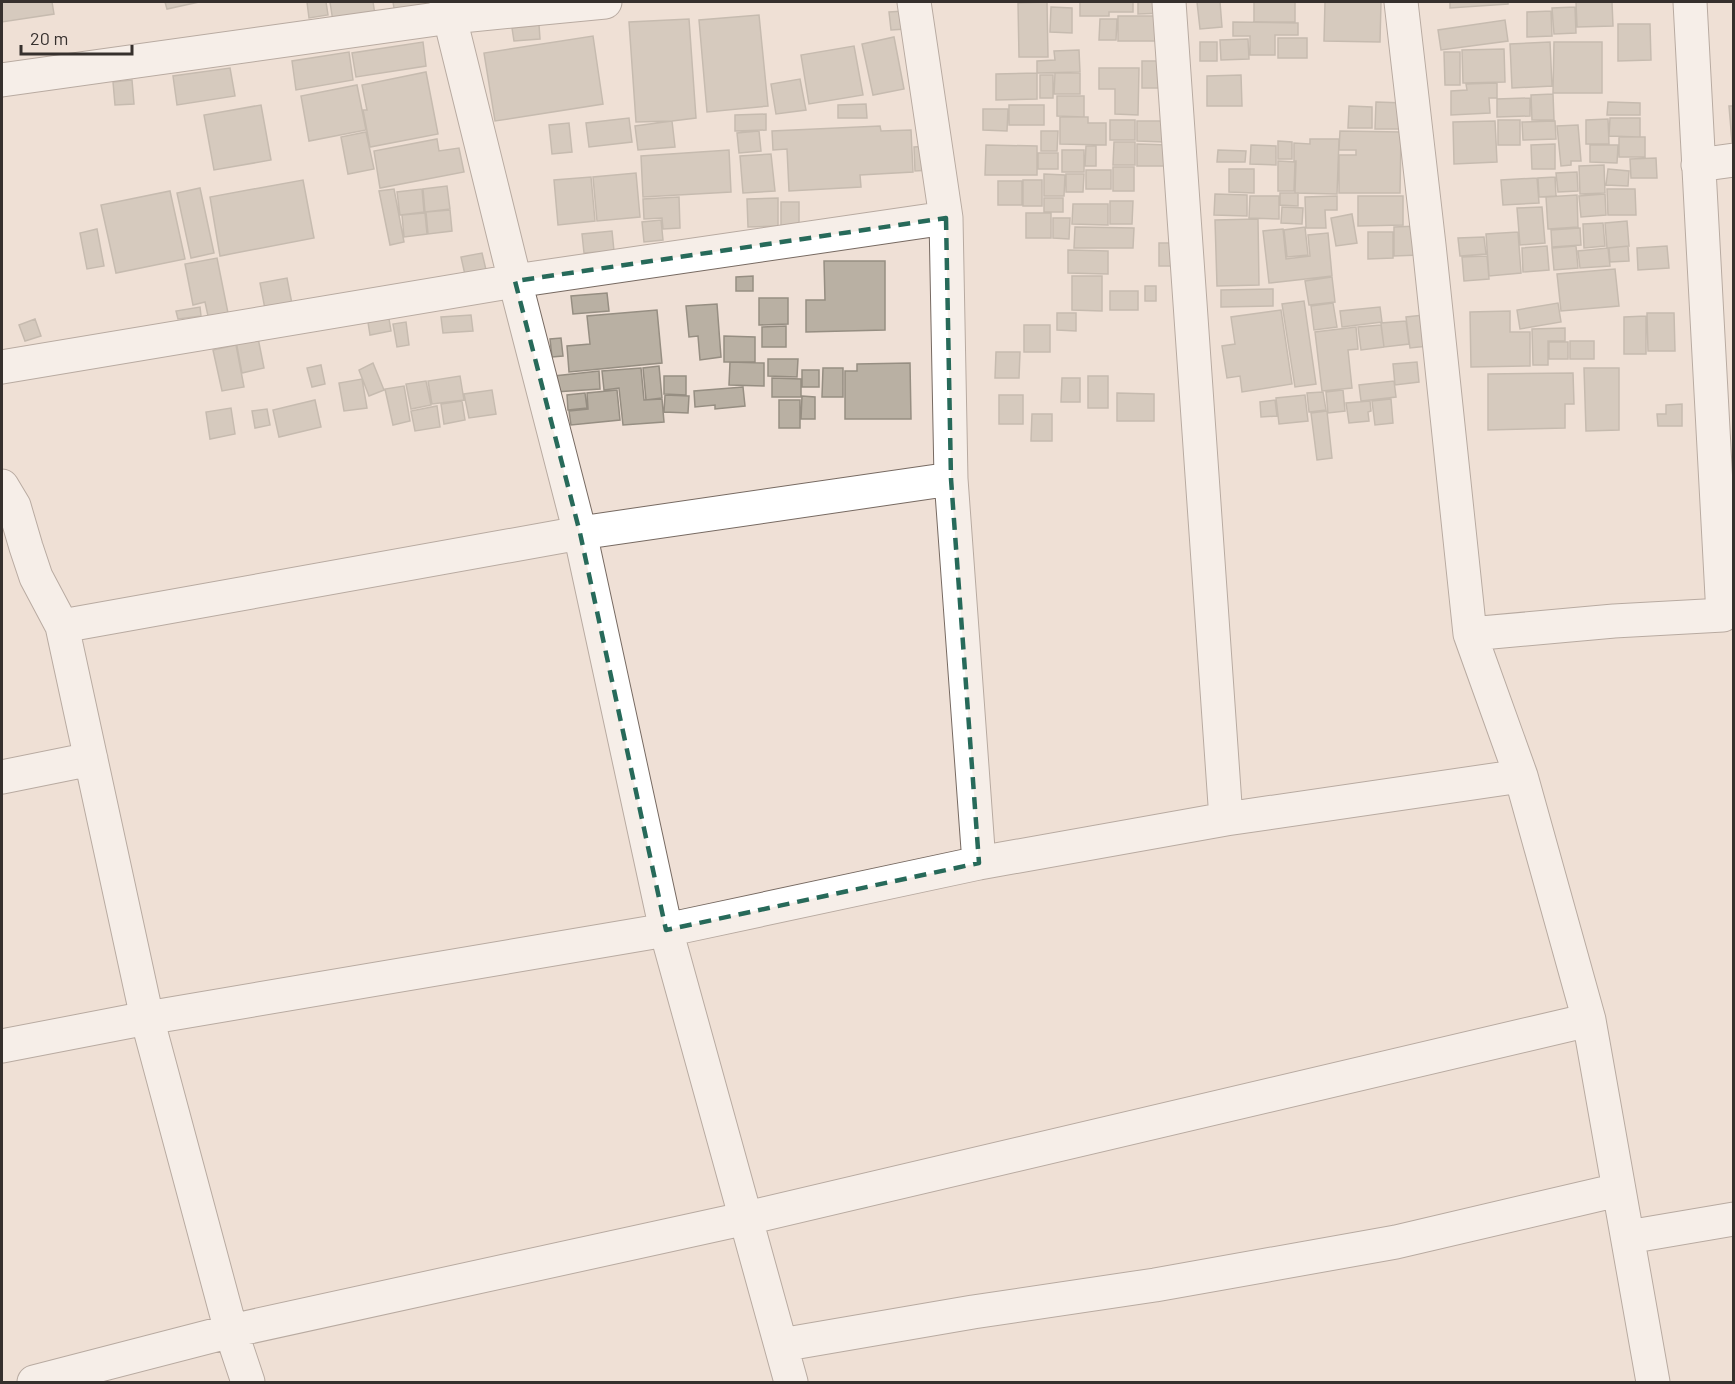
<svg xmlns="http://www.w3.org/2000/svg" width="1735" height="1384" viewBox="0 0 1735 1384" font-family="Barlow,sans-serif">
	<rect width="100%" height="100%" fill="#efe0d6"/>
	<path fill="#b9b0a3" stroke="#968e82" stroke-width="1.5" d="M2,2H52L54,14L2,22Z
		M165,2H199L167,9Z
		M307,2H326L328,15L309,18Z
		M330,2H373L376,21L334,28Z
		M393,2H430L432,14L396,20Z
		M1047,2L1048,57H1019L1018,3Z
		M1080,2H1133V12H1109V16H1080Z
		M1138,2H1164V13L1138,14Z
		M1197,2H1220L1222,27L1200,29Z
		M1254,2H1295V22H1254Z
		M1325,2H1381L1380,42L1324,41Z
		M1450,2H1508V4L1450,8Z
		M1576,2H1612L1613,26L1577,27Z
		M1051,7L1072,8V33L1050,32Z
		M1575,7L1576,33L1554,34L1552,8Z
		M904,11L906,29L891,30L889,12Z
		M1551,11L1552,36L1527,37V12Z
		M759,15L768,106L707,112L699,20Z
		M1118,16H1162V41H1118Z
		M689,19L696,118L672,121L636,122L629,22Z
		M1100,19H1117L1116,40H1099Z
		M1505,20L1508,41L1441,50L1438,30Z
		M1233,22L1298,23V35H1275V55H1250V36H1233Z
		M1618,24H1650L1651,60L1618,61Z
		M539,25L540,39L514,41L512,28Z
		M593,36L603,104L495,121L484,53Z
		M894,37L904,89L873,95L862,44Z
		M1278,38H1307V58H1278Z
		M1248,39L1249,59L1221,60L1220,40Z
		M423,42L426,66L356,77L352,53Z
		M1200,42H1217V61H1200Z
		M1550,42L1552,86L1512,88L1510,44Z
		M1554,42H1602V93H1553Z
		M854,46L863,95L809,104L801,55Z
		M1504,49L1505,82L1463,83L1462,50Z
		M1079,50L1080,72L1037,73V61L1055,60L1054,51Z
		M349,52L353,80L296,90L292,61Z
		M1444,52H1460V85H1445Z
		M1142,61H1164L1163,88H1142Z
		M230,68L235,96L177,105L173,76Z
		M1099,68H1139L1138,115L1115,114V89H1099Z
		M426,72L438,134L370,147L363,110H367L362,85Z
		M1037,73V99L996,100V74Z
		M1055,73H1080V94H1054Z
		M1040,75H1053V98H1040Z
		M1241,75L1242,106H1207V76Z
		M800,79L806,110L776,114L771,84Z
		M132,80L134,104L115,105L113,82Z
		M1497,83V98H1489L1490,113L1451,115V91L1467,90L1466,84Z
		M357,85L366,130L309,141L301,96Z
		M1553,94L1554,120H1532L1531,95Z
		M1057,96H1084V117L1057,116Z
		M1530,98V116L1497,117V99Z
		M1376,102L1405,103L1404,129H1375Z
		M1608,102L1640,103V115H1607Z
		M866,104L867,118H838V105Z
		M261,105L271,160L214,170L204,115Z
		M1009,105H1044V125H1009Z
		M1349,106L1372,107V128H1348Z
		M1729,106H1734V142H1732Z
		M983,109H1008L1007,131L983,130Z
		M766,114V130L735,131V115Z
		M1060,117H1088V123H1106V145L1060,144Z
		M629,118L632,142L589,147L586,123Z
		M1610,118H1640V137L1609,136Z
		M1608,119L1609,144H1586V120Z
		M1110,120H1135V140H1110Z
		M1498,120H1520V145H1498Z
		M672,121L675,147L638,150L635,126Z
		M1137,121H1165V142L1137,141Z
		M1495,121L1497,162L1454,164L1453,122Z
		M1555,121L1556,139L1523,140L1522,122Z
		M569,123L572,152L552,154L549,125Z
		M1578,125L1581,161H1571V165L1561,166L1557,126Z
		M880,126L881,131L911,130L913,172L860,175L861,187L789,191L787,149L773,150L772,131Z
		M759,131L761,151L739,153L737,133Z
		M1041,131H1058L1057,151H1041Z
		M1340,131L1401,132L1400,193H1339V155H1356V150H1339Z
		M366,132L374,169L348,174L341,137Z
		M1619,137H1645V157H1619Z
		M437,139L439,151L459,148L464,172L380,188L374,151Z
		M1310,139H1339L1337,194L1295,193L1296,161H1294V143L1310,144Z
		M1278,141L1292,142V159H1278Z
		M1114,142H1135V165H1113Z
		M1137,144L1169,145V166H1137Z
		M1555,144V169H1532L1531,145Z
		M986,145L1037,146V175H985Z
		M1251,145L1276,146V165L1250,164Z
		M1590,145H1618L1617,163L1590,162Z
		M929,146L930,170L915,171L914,147Z
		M1086,146H1096V166H1085Z
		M729,150L731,192L643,197L641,156Z
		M1062,150H1084V172H1062Z
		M1218,150L1246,151L1245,162H1217Z
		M1038,153H1058V169H1038Z
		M771,154L775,191L743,193L740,156Z
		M1656,158L1657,178H1631L1630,159Z
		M1278,161L1295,162L1294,191H1278Z
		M1604,165L1605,193L1580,194L1579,166Z
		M1113,167H1134V191H1113Z
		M1229,169H1254V193L1229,192Z
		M1608,169L1629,171L1628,186L1606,185Z
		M1086,170H1111V189H1086Z
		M1577,172L1578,191L1558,192L1556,173Z
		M636,173L640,217L597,221L593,177Z
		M1044,174L1065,175L1064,196H1044Z
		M1066,174H1084L1083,192H1066Z
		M591,177L595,221L558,225L554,180Z
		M1555,177L1556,196L1539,197L1538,178Z
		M1537,178L1539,203L1503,205L1501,180Z
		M303,180L314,238L220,256L210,197Z
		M1023,180H1042V206H1023Z
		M998,181H1022V205H998Z
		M447,186L450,209L425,212L423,189Z
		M200,188L214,253L191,258L177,193Z
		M394,189L404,242L390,245L379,191Z
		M422,189L424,212L400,215L397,192Z
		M1607,189H1635L1636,215H1608Z
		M170,191L185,259L116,273L101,205Z
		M1280,193H1298V206L1280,205Z
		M1215,194L1247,195V216L1214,215Z
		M1605,194L1606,215L1581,217L1579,196Z
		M1577,195L1578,227L1548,229L1546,197Z
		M1250,196H1279V219L1249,218Z
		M1337,196V210H1325L1326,228H1306L1305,197Z
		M1358,196H1403V225L1358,226Z
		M679,197L680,228L663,229L662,218L644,219L643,199Z
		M778,198V226L748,227L747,199Z
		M1044,198H1063V212H1044Z
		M1110,201H1133L1132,224H1110Z
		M781,202H799V226H781Z
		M1073,204H1108V225L1072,224Z
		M1282,207L1303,208L1302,224L1281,223Z
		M1542,207L1545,243L1520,245L1517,208Z
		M450,210L452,231L428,234L426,212Z
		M425,213L427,234L404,237L402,215Z
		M1026,213H1051V238H1026Z
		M1352,214L1357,243L1336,246L1331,218Z
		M1053,218H1070L1069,239L1053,238Z
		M1258,219L1259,285L1217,286L1215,220Z
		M661,220L663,240L644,242L642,222Z
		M1627,221L1629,246L1607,248L1605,223Z
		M1603,223L1605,246L1584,248L1583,224Z
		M1419,226V255L1394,256V227Z
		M1075,227L1134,228L1133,248H1074Z
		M1305,227L1308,255L1287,257L1284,230Z
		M1580,228L1581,245L1552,247L1551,230Z
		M97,229L104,266L87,269L80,233Z
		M1283,229L1286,259L1310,256L1308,235L1328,233L1332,276L1269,283L1263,231Z
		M612,231L614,251L584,253L582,234Z
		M1368,232H1393V258L1368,259Z
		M1518,232L1521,273L1489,276L1486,234Z
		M1484,237L1486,254L1460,256L1458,238Z
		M1159,243H1181L1180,266H1159Z
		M1547,246L1549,270L1523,272L1522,248Z
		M1576,246L1578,268L1554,270L1552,248Z
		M1628,246L1629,261L1610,262L1609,248Z
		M1667,246L1669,268L1638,270L1637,248Z
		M1608,248L1610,266L1580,268L1578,251Z
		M1068,250L1108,251V274L1068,273Z
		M482,253L487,274L466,279L461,257Z
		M1487,256L1489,279L1464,281L1462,257Z
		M217,258L228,313L208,316L205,302L193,305L185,264Z
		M824,261H885V330L806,332V300H825Z
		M1615,269L1619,306L1561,311L1557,274Z
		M753,276V291H736V277Z
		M1072,276H1102V311L1072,310Z
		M1332,277L1335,302L1309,305L1305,281Z
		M287,278L292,304L265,309L260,283Z
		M1145,286H1156V301H1145Z
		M1273,289V306L1221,307V290Z
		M1110,291H1138V310H1110Z
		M607,293L609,311L573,314L571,296Z
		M759,298H788V324L759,325Z
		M1304,301L1316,384L1295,387L1282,304Z
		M1333,303L1337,327L1314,330L1311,306Z
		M1558,303L1561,322L1520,329L1517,310Z
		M717,304L721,357L700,360L698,336L689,337L686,306Z
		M200,307L201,316L178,319L176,311Z
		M1380,307L1382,322L1342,327L1340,311Z
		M657,310L662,363L569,372L567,346L590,344L587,316Z
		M1281,310L1292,384L1242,392L1240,376L1227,378L1222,346L1235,344L1231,317Z
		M1510,311V332H1530V366L1471,367L1470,312Z
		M388,313L391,331L370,335L367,316Z
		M1057,313H1076V331L1057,330Z
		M1647,313H1674L1675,351H1648Z
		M1433,314L1437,345L1410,348L1406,317Z
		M471,315L473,331L443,333L441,317Z
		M1646,316V354H1624V317Z
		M35,319L41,336L25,341L19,325Z
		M1406,321L1409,344L1384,347L1381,323Z
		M406,322L409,345L397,347L393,324Z
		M1024,325H1050V352H1024Z
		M1381,325L1384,347L1361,350L1358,327Z
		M786,326V347H762V327Z
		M1356,327L1358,349L1348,350L1352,388L1322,391L1315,332Z
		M1565,328V341H1548V365H1533L1532,329Z
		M724,336L755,337V362H724Z
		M258,338L264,368L242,373L236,341Z
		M561,338L563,356L552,357L550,339Z
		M1570,341H1594V359H1570Z
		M1549,342H1568V359H1549Z
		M236,345L244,387L222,391L213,350Z
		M996,352H1020L1019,378H995Z
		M768,359H798L797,377L768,376Z
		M730,362L764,363V386L729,385Z
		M1417,362L1419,382L1395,385L1393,364Z
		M373,363L384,390L369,396L359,370Z
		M910,363L911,419H845V371H857V364Z
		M321,365L325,384L312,387L307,368Z
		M659,366L662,398L646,400L643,368Z
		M641,368L644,400L662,399L664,422L623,425L619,388L604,390L602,371Z
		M823,368H843V397H822Z
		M1584,368H1619V430L1586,431Z
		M802,370H819V387H802Z
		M599,371L600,389L555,392L554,376Z
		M1573,373L1574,404H1565V428L1488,430V374Z
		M460,376L464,400L432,404L428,381Z
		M664,376H686V395L664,394Z
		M1088,376H1108V408H1088Z
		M772,378L801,379V397H772Z
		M1062,378H1080V402H1061Z
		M362,379L367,408L344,411L339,383Z
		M426,381L431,405L411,409L406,384Z
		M1394,381L1396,397L1361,401L1359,385Z
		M404,386L410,421L393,425L385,389Z
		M743,387L745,406L715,409V405L695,407L694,391Z
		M492,390L496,414L469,418L464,394Z
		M617,390L620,420L571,425L569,411L588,409L587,393Z
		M1343,390L1345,411L1328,413L1326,392Z
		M1323,392L1326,410L1309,412L1307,393Z
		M585,393L587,408L568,410L567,395Z
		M1117,393L1154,394V421H1117Z
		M665,395L689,396L688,413L664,412Z
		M999,395H1023V424H999Z
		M1305,395L1308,421L1279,424L1276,398Z
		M802,396L815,397V419H801Z
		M1391,399L1393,423L1375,425L1372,401Z
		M315,400L321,427L279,437L273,410Z
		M779,400H800V428H779Z
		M1275,400L1277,416L1261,417L1260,402Z
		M462,401L465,420L444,424L441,404Z
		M1370,401L1371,411L1368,412L1369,421L1349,423L1346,403Z
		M1682,404V426H1658L1657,414H1666V405Z
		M437,406L440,427L415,431L411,411Z
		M231,408L235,434L210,439L206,412Z
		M267,409L270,425L255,428L252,411Z
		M1327,411L1332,458L1317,460L1311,413Z
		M1032,414H1052V441H1031Z"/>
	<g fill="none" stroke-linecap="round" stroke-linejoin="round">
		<g stroke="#776a62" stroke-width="35">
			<path id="street" d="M446,2L515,281L580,533L666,930L791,1382
				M914,2L946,218L951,479L979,863
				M1169,2L1226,819
				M2,80L451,17L605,2
				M1698,165L1734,160
				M2,367L515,281L946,218
				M2,486L14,506L26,547L36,577L62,626L147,1018L231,1331L248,1382
				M62,626L580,533L951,479
				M1470,634L1614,621L1723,615L1690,2
				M1521,776L1589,1020L1653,1382
				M2,777L91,759
				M2,1046L147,1018L666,930L979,863L1226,819L1521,776L1470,634L1429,245L1401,2
				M1628,1237L1734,1219
				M781,1345L973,1312L1155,1285L1396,1242L1618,1190
				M34,1382L231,1331L747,1218L1589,1020"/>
		</g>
		<use href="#street" stroke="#fff" stroke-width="33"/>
	</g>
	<path d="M0 0H1735V1384H0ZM946,218L951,479L979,863L666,930L580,533L515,281Z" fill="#efe0d6" fill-opacity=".55" fill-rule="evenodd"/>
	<path fill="none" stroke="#276a5a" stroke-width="4.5" stroke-dasharray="12 8" stroke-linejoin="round" d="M946,218L951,479L979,863L666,930L580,533L515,281Z"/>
	<rect width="1735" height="1384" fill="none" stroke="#36302d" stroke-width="6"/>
	<path d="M21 45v9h111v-9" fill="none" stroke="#36302d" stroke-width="3"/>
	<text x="30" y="45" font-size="18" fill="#36302d" stroke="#efe0d6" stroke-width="4.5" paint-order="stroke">20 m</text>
</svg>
